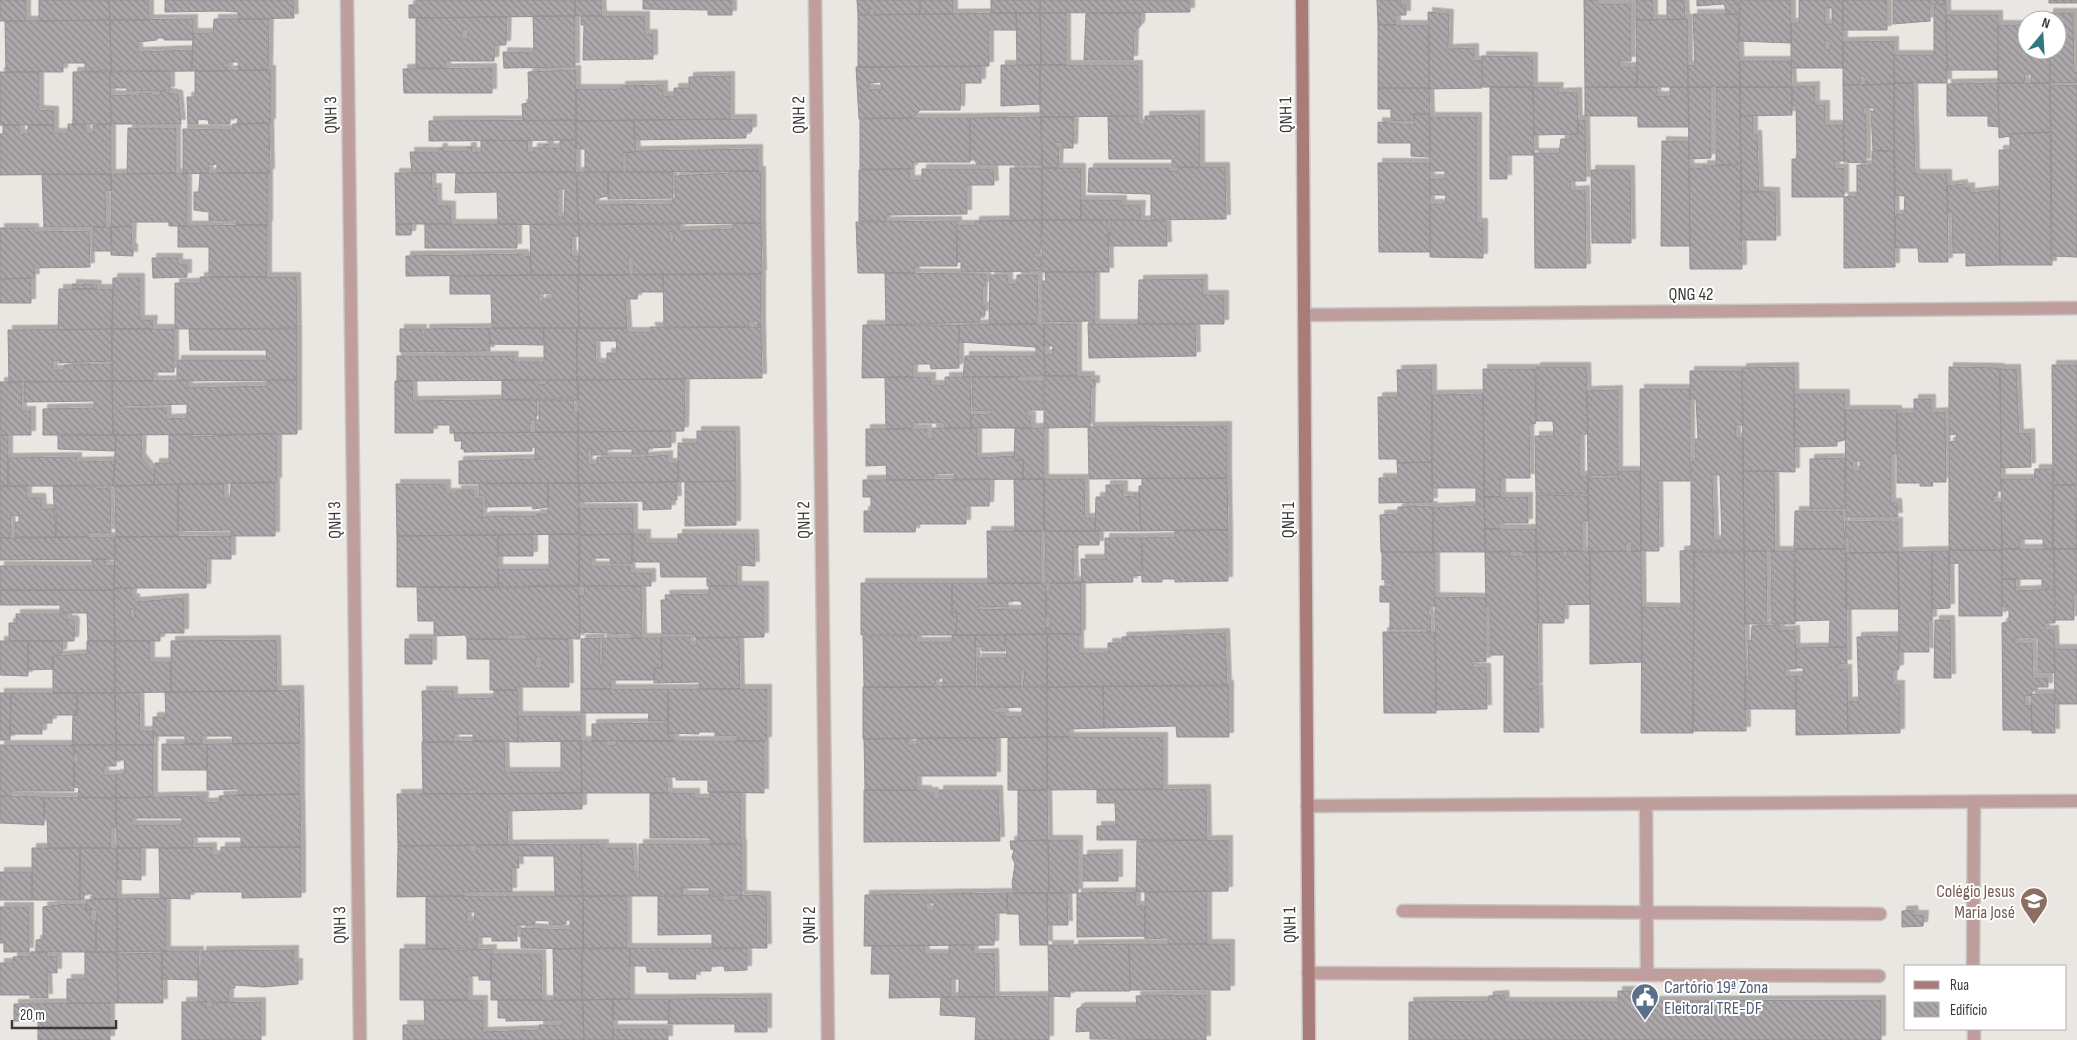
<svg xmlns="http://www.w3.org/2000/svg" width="2077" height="1040" viewBox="0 0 2077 1040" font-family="'Sofia Sans Condensed',sans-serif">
	<defs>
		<pattern id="building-back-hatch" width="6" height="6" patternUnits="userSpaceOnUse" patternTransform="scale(1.25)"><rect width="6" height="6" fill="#aba7aa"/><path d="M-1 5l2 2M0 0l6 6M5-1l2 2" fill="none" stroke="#8c898b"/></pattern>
		<filter id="shadow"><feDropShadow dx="4.5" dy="-4.5" stdDeviation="0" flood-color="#0004"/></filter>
	</defs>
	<rect width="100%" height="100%" fill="#eae7e3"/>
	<path fill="url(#building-back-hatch)" stroke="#959194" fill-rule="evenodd" filter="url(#shadow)" d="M0,0H26V21H0Z
		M39,0H109L110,20L39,21Z
		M109,0H149V20H110Z
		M165,0H293L294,18L238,19V12L222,11L165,12Z
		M416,0H575V16L409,18V5H416Z
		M575,0H601L602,16H575Z
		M643,0H732V15H708V10L643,9Z
		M857,0H920V14L874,15V9H869L870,14L858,15Z
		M920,0H953V14H920Z
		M991,0H1040V13H991Z
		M1040,0H1190V12L1041,13Z
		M1377,0H1401V4H1406V15H1396V25H1378Z
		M1584,0H1598V4H1631V61H1619L1620,67H1637V87H1585Z
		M1636,0H1653V20H1636Z
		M1667,0H1684L1685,19L1667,20Z
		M1697,0H1738L1740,14H1727L1724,4L1697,6Z
		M1740,0H1791V43L1739,41Z
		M1799,0H1843V68H1791V23H1799ZM1825,8H1832V24H1825ZM1825,41H1830V50L1825,49Z
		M1843,0H1887V30H1842Z
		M1893,0H1946V4H1930V21L1893,24Z
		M2049,0H2077V3H2049Z
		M1946,4L1947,83H1894V55H1934V5Z
		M1428,12L1449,14L1448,49L1474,48V61L1482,60V88L1429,89Z
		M1016,13L1017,30H989V66L858,67V15Z
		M1016,13H1040L1041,65L1017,66Z
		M1040,13H1066V65H1041Z
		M1086,13H1141L1140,26L1134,33L1133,60H1084Z
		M2049,13H2073L2074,72H2077V83H2050V50H2057V20H2049Z
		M1693,14H1738L1740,87H1688V66L1695,65Z
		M1946,15H1998V70H1947Z
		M533,16H575V67L504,68L503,52L534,53Z
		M581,16H645V34H653V59L583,60L584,25H581Z
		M507,17L506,45H495L494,61H446V68H416V18ZM462,30H468L467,39L462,38Z
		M193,19V40H164V38H157V40L138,42V52L192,50V71L111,72L110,20Z
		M214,19H269L268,70H239L238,62H228V71H192L193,33H213Z
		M1688,19V87H1637L1636,20Z
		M110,20L111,72H85V63H63V72H6L5,21Z
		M1378,25H1429V88H1378Z
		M1998,25H2027V50H2050V83H2031V74H2025L2024,83H1998Z
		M1894,41V84L1865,85V77L1861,76L1860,84L1843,85V42Z
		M1482,56L1533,57V87H1483Z
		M1740,61H1791L1792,87H1740Z
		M1001,65H1040V104L1001,106Z
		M1040,65H1138V116L1040,117Z
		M981,66V83H961L960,110H920L912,118L859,119L856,67ZM881,82V90L868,89L869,83Z
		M492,68V93H404L403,69Z
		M271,70V123L238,124V118H230V124H209L208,120L198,119V124H188L187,97H195V71Z
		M576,70V120L523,121L522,104L529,103L528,72Z
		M110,71L111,124H73V72Z
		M110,71H170V91H127V88H110Z
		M0,72H39V110L54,111V125H0Z
		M730,76V119L576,121V89H621V86L663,85V96H674V88H689V77Z
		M1894,83H1913L1915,174H1947L1948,262H1919L1918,248H1895V215L1904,214L1905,196L1895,195Z
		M1998,83L1999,127L1988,126V116H1947V84Z
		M1998,83H2050L2051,132L2010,134V136L1999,138Z
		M1894,84V151L1873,150L1871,111H1874V108H1863L1864,114H1866V163L1844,162L1843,85Z
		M2077,85V257L2051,256L2050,86Z
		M1815,86V105H1825V125H1843L1844,161H1835V169L1844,168V197H1792V159H1797L1796,106H1792V87Z
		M1490,87H1533L1534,155H1507V179H1490Z
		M1533,87H1559L1558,93L1577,92L1578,134L1534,135Z
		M1585,87H1657L1656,96H1670V87H1688L1689,127H1638V116H1585Z
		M1688,87H1711V158L1689,159Z
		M1716,87H1740L1741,164L1716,165Z
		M1740,87H1792V115L1740,116Z
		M1378,88H1429L1430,114H1414V121H1391V109H1378Z
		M160,91L178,95L181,124H111L110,95L139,96V93H152V95H160Z
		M1414,114H1430V157L1411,156V143H1378V122L1414,125Z
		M1200,115V168L1172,167V159H1109L1108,116H1138V124H1145V116Z
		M1753,115V135H1757L1759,192L1750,193L1741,191L1740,116Z
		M1041,117L1042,165H977L975,160H970V118Z
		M1041,117H1074L1073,148H1062V142L1052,143L1059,148L1058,168H1042Z
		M1429,117H1477V223H1483V258L1430,257V204H1445L1446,195H1430V179H1445V171H1430Z
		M970,118V162H913V169H860V118Z
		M752,119V131L746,132V138L634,140V120Z
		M576,120V140L429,141V121Z
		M634,120L636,152L623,153V172H585V149H576V121Z
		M1578,120H1585L1586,181H1570L1571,191L1585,190L1586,268H1535L1534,153H1559L1561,139H1570V134H1578Z
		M269,123L270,173H217V164L208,165L209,173L183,174V129L232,130L233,124Z
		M68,124L86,125V133H93V125L111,124V174L0,175V134H3V125H20V134H28V125H54V133H68Z
		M128,128H176V173L127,174Z
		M2051,132L2052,265H2000L1999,150H2010V134Z
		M483,140L528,141L527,152H533V148H543V145L549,144V148H560V140H576V172L412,173L410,152H438L439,148H443V151H467V147H472V152H481V141Z
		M1662,141L1689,142L1690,246H1661Z
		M758,149V171L626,172V152H636V151Z
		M1872,151H1894L1895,267L1844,268V197L1857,196V165H1872Z
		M1378,163H1430V252H1379Z
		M1703,165L1741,166L1742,269H1690L1689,168H1703Z
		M1178,167H1225L1226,219L1151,220V194L1088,192L1089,168H1169V171H1178Z
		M1010,168H1042V220L1010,221Z
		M1042,168H1081V220H1042Z
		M910,169V180H922V169H993L994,185H967V214L887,215L886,221H859V170Z
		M1591,170H1630L1631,243H1592Z
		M730,171H761V223L578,225L577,172H608V196L594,199L595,205L672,204V199H675V176L730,173Z
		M576,172L578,225L498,224L497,192L455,193L456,173ZM558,189H565L564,217H558Z
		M608,172H673V198L608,199Z
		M187,173V226H169V222H130V226L111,227V174Z
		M200,173H268V225H236V220L209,221V212L194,210V192H199Z
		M395,173H432L431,188H437V205L451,206V224H396Z
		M42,174H111V190L105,191L106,227H44Z
		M1963,184V188L1970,187V193L1999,190L2000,265L1966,266V253H1953L1952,212H1948L1947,186Z
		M1741,191L1775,192L1776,240H1741Z
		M1081,200H1122V205H1141L1140,220H1081Z
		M1042,220L1040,253H1035V257H1041V271L961,272V262H957L956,225H975V221Z
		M1042,220H1108L1109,272H1042Z
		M1111,220L1166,221L1167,246H1108Z
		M957,221V266H915V273H858L856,222Z
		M680,223V231L733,229V223H761L762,274L633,275V257H629V275H579V224ZM669,231L673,232V243H670Z
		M396,224H412L411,235H396Z
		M425,224H517V248H425Z
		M530,224H579V236L571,237L572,256H579V275H531Z
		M267,225V277H209V247H178V226Z
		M132,226L131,248H133V256L111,255V227Z
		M93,227H111L112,251H93Z
		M0,228H34V232L89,231L90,267L34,268L35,278L0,279Z
		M524,254L523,256H530L531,275L406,276V256Z
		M152,258H178V264H187V277L153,278Z
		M1045,272H1095V324H1089V321L1042,322V281H1046Z
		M885,273L986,274V286H983L982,307L985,306V315H980V322L886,325Z
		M663,274H761V327H758L757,321L748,322L749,327L664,328Z
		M663,274V292H638L637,299H625L627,328H579L578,275Z
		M578,275L579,328H492L491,294H450V276ZM539,293L552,294V299H542V302H539Z
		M990,275H1008V284H1017V275H1038L1037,324H989Z
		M200,277H296L297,328L175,329V283H200Z
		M31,278V303H0V279Z
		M113,278H140V320H153L152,329H112Z
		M1203,279V295H1224V324H1138L1139,280Z
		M72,284L97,285L96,289H72Z
		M59,289H113L112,329L58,330Z
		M1044,324L1045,376L963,377L965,356H1036V347L959,342V325Z
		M1044,324H1077V376H1045L1044,354L1052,355L1053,346H1044Z
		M1088,324H1195L1196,356L1089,358Z
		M863,325H959V368L931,369L930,364H913V377L862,378Z
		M650,327H761L762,378L577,380V328H627V332H653ZM616,339L617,353H607V363H596L595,341H616Z
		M489,328H544L543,345L490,344Z
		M489,328L490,351L400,352V329H422V335H425V329Z
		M544,328H577V380L397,381V356H514L513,362H544Z
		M112,329V361L59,363V360L53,361V370H64V365L113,364L112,381L9,382L8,330Z
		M112,329H174V372H153V381H112Z
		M189,329H297V380L177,381V360H267L266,350H190Z
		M2052,365H2077V485H2053Z
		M1536,367H1586L1588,434H1580V476H1588V494H1536L1535,436H1554L1553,421H1536Z
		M1794,367L1795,472L1743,471L1742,368Z
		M1949,367L2000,368L2001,490L1996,491L1997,496H1993L1994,503L2001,502L2002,550H1949V442L1957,441L1956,434L1949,435Z
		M1432,369V462L1397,463V459H1379L1378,397H1398L1397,370Z
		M1483,369H1535L1536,421L1535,424H1529L1530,478H1501V497H1484Z
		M2000,369H2016L2019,434L2030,433L2031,467L2001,468Z
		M1690,371H1742L1743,425H1736V438H1743L1744,551H1691V462L1695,461V439H1698L1696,399H1690ZM1712,475H1720L1722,540H1714Z
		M1044,376H1090V380H1095V387H1091L1090,427L1044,428Z
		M885,377H931V385H945V377H970L971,428H944V423H913V428L886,429Z
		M972,377H1018V381H1043V410H1027V416H1031V428H971L970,415L991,414V410L973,411Z
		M685,379L684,431L578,432V380Z
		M188,380V388L267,386V380H297V434L113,435L112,381ZM187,404V418L167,419L166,408H123L122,406Z
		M502,380H539V385L546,384V380H577L578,400H502Z
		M112,381L113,435H43V409L94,408V401L24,402V382Z
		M395,381H412L413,401L537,399L536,420H530V432L450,433V425H433V433H395Z
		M0,382H21L22,411H31V435H0Z
		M1640,389H1690V481H1658L1659,551H1641Z
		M1618,390V475L1588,476L1587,391Z
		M1483,394L1485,552H1433V508L1476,506V488H1432V395Z
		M1794,394H1845V440L1837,441V446L1794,447Z
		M539,399H574L573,412H578V432H535V420H539Z
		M1914,399H1931V413L1945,412L1946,482H1932L1933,486H1920V483H1897V413H1914Z
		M1845,410H1897L1898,454H1891V503H1897L1898,517H1846ZM1853,461H1860V471H1853Z
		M1227,426V478L1089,479L1088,427Z
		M932,428H977V458L1014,456V460H1023V479L954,480V473L934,474V480H887L886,465L866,466V429H927V439H932Z
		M1015,428H1044V479H1023V460H1014Z
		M671,431V447L648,448V454H632V449H607V455H591V449H588V464H597V457H643L668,455V463H678V482L578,483V432Z
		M697,431H735L736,481L678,482V443L697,444Z
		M578,432V483L459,484V461L541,459H535V447H532V451L464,452V449H461L462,441H455L454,433Z
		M277,433V482L154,485L155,463H169V435L192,434V437Z
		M58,434L116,435L115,451L58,449Z
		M0,435H8V486H0Z
		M116,435H142L141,458L150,469L155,470L154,485L113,486Z
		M77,457V462L115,461L113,486H8V458Z
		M1845,458V509H1810V459Z
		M1432,462L1433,502L1379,503V478H1398L1397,463Z
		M2035,469H2053V549H2043V539H2020V549H2002L2001,479H2034Z
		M1618,471H1640L1641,551H1631V542L1626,543V551L1588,552V478H1618Z
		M1743,471H1774L1775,551H1744Z
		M1142,478H1227L1228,530L1141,531L1139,486H1142Z
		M990,479L989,506H966V524H916L915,532H864V511H871V497H863V480Z
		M1014,479H1044V531H1015Z
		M1044,479H1084L1085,518H1096L1095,531H1044Z
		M736,481V525L685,526V482Z
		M676,482L677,500H671V509L643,510V501L580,502L579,483Z
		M231,483H275V536H231V530L178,531V484H224V499H230Z
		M479,483H548V507L533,509L532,506L485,507V496H479Z
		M548,483H579V534L397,536L396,484H446V493H457V490H474V498H481L483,502L482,518L487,516H536V514H548Z
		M178,484V536L116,537L115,486Z
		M96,485V488H110L111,533H88V537H56L53,486Z
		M1106,485H1123V496L1134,497V494L1139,493L1141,531H1095L1096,497H1106Z
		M2053,485H2076L2077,549H2053Z
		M0,486H27V498H41L42,509H56V537H15V522H19V516L11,515L10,538H0Z
		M1536,495L1588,496V521H1582V551L1536,552Z
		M1484,497H1528V523H1499V529H1485Z
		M1433,506V552H1381L1380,515L1398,514V507Z
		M579,508H633V534L580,535Z
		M1795,511H1842L1846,549H1794Z
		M1845,521L1898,522V552L1849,553V538H1846Z
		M1485,529H1536V552H1485Z
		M1175,530H1228V581L1175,582V579H1162V582H1142L1141,538L1175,537Z
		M987,531H1041V583H988Z
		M1045,531H1099V545H1078V548H1073L1074,581H1082V583H1046Z
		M533,534V556H498V535Z
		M549,534H579V586L498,587V569H549Z
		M632,534H646V543H678V534H754L755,566L737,565V586H707V577H661L660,562H632Z
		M632,534V564H611L610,558H591V566H627L630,567L631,573H651V586H579L580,535Z
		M498,535V587H397V536Z
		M231,536V559H207L206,588H114L115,537Z
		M115,537V559L0,560V538Z
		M1105,538H1142L1143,575L1132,576L1133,582L1082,583L1081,559H1105Z
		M1794,549H1846L1847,647H1829L1830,620L1795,621Z
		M2002,549H2054L2055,588H2042V579H2002Z
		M2054,549H2077V594H2073L2074,620H2054Z
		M1694,550L1693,733H1641L1642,607L1681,608L1680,551Z
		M1949,550H2002V616H1959V563L1949,564Z
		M1510,551V556H1523V552H1537L1538,687L1529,689H1538L1539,732H1504V655H1490V607L1486,606L1485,552Z
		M1567,551L1590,552V604L1564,605V623H1538L1537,552H1563V557H1567Z
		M1641,551L1642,662L1590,664V552Z
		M1744,551H1766L1767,624H1745Z
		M1771,551H1795V624H1772Z
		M1932,551H1949L1950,608L1932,609Z
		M1932,551V621H1928L1929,652H1899L1898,552Z
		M1382,552H1435V606H1428L1429,616H1431L1430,632H1427V629H1390V602H1380V586L1392,587V583H1385V579L1382,580Z
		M1694,552H1744L1746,731H1693Z
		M1898,552L1899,609H1846V553Z
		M92,559H106L105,565L115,566L114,590H0V566H93Z
		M2002,579H2016L2015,591L2055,589V623H2045V630H2054L2055,673H2038V638H2015V644L2032,643L2033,678H2048V687H2037V690L2033,689L2031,696L2025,695V706L2031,705L2032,730H2003L2002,623L2009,622V610H2006L2007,606H2002Z
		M861,583H952V613L957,612L956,635H861Z
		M952,583H1046V634L956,635L957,612L952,613ZM1008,601H1019L1022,603V610L976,609L979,606L1008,607Z
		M1050,583H1081V634H1046V627H1050V617H1046V591L1050,592Z
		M528,586H579L580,639L526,638V635H508L507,639H467L465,635L434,636V621H418L417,587L528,588Z
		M584,586H641L642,638H632V634L580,632L579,595L584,596Z
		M709,586H764V637L696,638L693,634H662L661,600H666L665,595L709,594Z
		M114,588H132V599L135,598V602L184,598V633H160V641H115ZM131,609H135L134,619L130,616Z
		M0,590H114L115,641H88L87,613H60V605H0Z
		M1435,597L1486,598V662L1473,661L1472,667L1486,668L1487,709L1436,710Z
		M16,614H67V620H73L75,623L74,641H9V623H16Z
		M1935,620H1950L1951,678H1934Z
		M1780,625V631L1795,630L1796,669H1785V676H1796V709H1745V677H1749L1748,640L1751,641L1752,626Z
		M1383,632H1435L1436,713H1384Z
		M1225,633L1227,686L1047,687V634H1079V653H1108V643H1123L1122,637Z
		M1047,634V687H1023L1025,669L1020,670L1021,687H978L977,658H1007L1005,635Z
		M952,635H975L976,687H943V678H936V684H934V687H864L863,636H917V642H952Z
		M975,635H1005V651H982L981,647H975Z
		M1899,636V669L1893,670L1892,685H1900V733L1848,734L1847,702L1859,701L1857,637Z
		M661,637H690L689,645H696V638L739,637L740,689H699V682L654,683V668H662Z
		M600,638V666H603L602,638H661L662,668H654V680H611V689H581V639Z
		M405,639H432V664H405Z
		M467,639H568L569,687H517V690H490V659H467ZM536,657H541V668H536Z
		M276,640L277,691L171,692V641Z
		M0,641H28V676L0,675Z
		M28,641H63L62,653L53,656V669L28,670Z
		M87,641H115V693H53V656L87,654Z
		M115,641H150V662H171V692L115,693Z
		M1847,647V664H1838V669H1847L1848,734L1796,735V676H1803V668H1796V648Z
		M2054,649H2077V704H2055Z
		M1229,685V737H1177L1176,726L1104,728L1103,686Z
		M1046,686L1047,737L863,739V687ZM1022,707V717L1004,716V712H994V708Z
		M1103,686L1104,728L1069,729V737H1047V687Z
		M581,689H668V721H648L649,713H581Z
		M668,689H767V741H737V736H715V732H698L699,734L668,733Z
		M296,690H299L300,743L233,744L232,736H202V744H185V736H153V717H166L165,692Z
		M494,690H518V742L473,741V734H454V742H423L422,691H453V699L494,698Z
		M139,692L140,731H153L154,745H116L115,693Z
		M0,693H11L10,740H0Z
		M11,693H77V715H52V723H42V734H10Z
		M77,693H115L116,745H72L73,715H77Z
		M2031,694H2054L2055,733H2032Z
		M518,716H581V741L518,742Z
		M668,723V733H674V741H592V724Z
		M1047,737H1163V789L1047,790Z
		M1047,737V790H1008V738Z
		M908,738V745H917V738H996V776H917V790H865L864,739Z
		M504,741L505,772H561V741H581L582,793L476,794V790H469V794H423L422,742Z
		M581,741H606V745H616V741H764V793L708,792V780H676V777H665L667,781L668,793H582Z
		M300,743V794L238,795V789L207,790V744Z
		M162,744H207V770H162Z
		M0,745H74V791H10L11,796H0Z
		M74,745H116V766H104V775H116V798L78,797L79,788L74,787V763H78L79,754H74Z
		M116,745H153V797L116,798V774H125L124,760H116Z
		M1206,789L1207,840H1097V826H1116L1115,803H1097V790Z
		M864,790H927V792H934V799H939V790H998L1000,841L864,842Z
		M1018,790H1047L1048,840L1018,841Z
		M710,792H741V844H710V838H650V793H695V799L710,798Z
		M582,793V809L507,811L508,845L398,846L397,794Z
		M300,794L301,847H241V837H192L193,848H117L116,798L204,796V803L220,802L219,796ZM132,818H182V825H132Z
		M0,796L44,797V825L0,823Z
		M44,797L116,798V828H111V848H48L47,818H44Z
		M1048,840L1049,893H1014L1012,884L1015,864L1012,857L1014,850L1011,849L1010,841Z
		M1048,840H1078V893H1049Z
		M1228,840V891L1136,892L1137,841Z
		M581,844H604V848H632L634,870L631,872L636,871V878H639V844H742V896H709V888H680L683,889V896H583Z
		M581,844L582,896H555L554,856H518L519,868H512V892H464V896L397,897L398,846L469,845V851H476V845Z
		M212,847V855H221V847H301V897L242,898V892H190V899L160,898L159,848Z
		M32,848H80V900H32Z
		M80,848H117V899H93V894H84V899L80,900Z
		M117,848H141V880L117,879Z
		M1118,854V881H1083V855Z
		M0,872H32V900H0Z
		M1207,891V944H1168V938L1145,939V892Z
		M1067,892L1068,925H1048L1047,893Z
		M1136,892V906H1145V936L1077,937V893Z
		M1007,893L1008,913H995L994,945L864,946L865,895ZM926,903H934V910H926Z
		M1007,893H1047L1048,945H1020L1019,914H1007Z
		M658,895H723L722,900H739V895L766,896L767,948H712V934L658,935Z
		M426,896H583V949L521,948V928L570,930V920H566V924L550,925L549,921L535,920V925H516L517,941H492V937H477L478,949H426ZM467,912H475L474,921H467Z
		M583,896H627V948L583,949Z
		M166,898V951L117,952V899Z
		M117,899V952H96V910H86V900Z
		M65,904H86V910H91V921H96V952H36V940L43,939V907Z
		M0,907H29V952H4V943H0Z
		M1913,910L1914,915H1924L1923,926L1902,927V911Z
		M1129,944L1130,991H1070V997L1049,996L1048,945H1069V949H1074V945Z
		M1129,944H1230V990H1130Z
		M924,945L925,954H949V945H973L974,954L994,953L995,997H959V979H951V997L889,998L890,974H871L872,946Z
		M582,948H630V999L582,1000Z
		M582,948V1000H554L553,949Z
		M630,948H747V970L725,971L724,966H711V971H695L696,979H669V972H647L646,966H630Z
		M400,949H449V951L492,949L491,980H479V976H468V1000H400Z
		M294,950V963H298V984L264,987L235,985V988H229V1002H198V967L202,965V951Z
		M162,951H199L198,980L162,979Z
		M31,952H47V957L57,956V973L47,972L48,998H30V995H0V963H13V957L31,956Z
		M85,952H117L118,1003H67V979H85Z
		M162,953L163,1003H118L117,954Z
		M491,954H541L542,1000H491Z
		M1618,991H1646V1001L1881,1000V1040H1409V1002L1488,1001L1489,996L1504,995L1505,1002H1618Z
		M1206,995V1040L1090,1039V1031L1076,1032L1077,1009L1081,1007H1137L1136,996Z
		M1049,996V1040H975L976,1017L940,1015L941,997Z
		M767,998V1032H735V1024H668L669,999Z
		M613,999H669V1020H613Z
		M613,999V1040H584L583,1000Z
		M424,1000H483V1032L539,1030V1025H563V1020L506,1021V1018H498V1000H582L584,1040H403V1025H425Z
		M182,1002H206V1007H212V1003L261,1002V1040H182Z
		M110,1003V1040H38V1021H14V1004Z
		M613,1029H668V1040H613Z"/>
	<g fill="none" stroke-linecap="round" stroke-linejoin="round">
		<g stroke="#c7c4c1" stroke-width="15">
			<path id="lane" d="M1646,804L1647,975
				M1403,911L1880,914
				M1973,966L1974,802
				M1308,973L1879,976
				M1974,1029V1040"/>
		</g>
		<g stroke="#c7c4c1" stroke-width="15">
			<path id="street" d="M347,0L360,1040
				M815,0L828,1040
				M1305,315L2077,308
				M1307,806L2077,801"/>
		</g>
		<g stroke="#c7c4c1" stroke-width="15">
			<path id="secondary" d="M1302,0L1309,1040"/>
		</g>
		<use href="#lane" stroke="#bf9f9e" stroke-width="12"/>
		<use href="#street" stroke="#bf9f9e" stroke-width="12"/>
		<use href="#secondary" stroke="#a97c7a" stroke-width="12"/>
	</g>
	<defs>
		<g id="university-pin" transform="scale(1.4375)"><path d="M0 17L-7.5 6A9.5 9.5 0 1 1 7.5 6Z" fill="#8d6e63" stroke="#fff"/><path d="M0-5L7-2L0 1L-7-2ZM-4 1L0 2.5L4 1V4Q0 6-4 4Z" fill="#fff"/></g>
		<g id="civic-pin" transform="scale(1.4375)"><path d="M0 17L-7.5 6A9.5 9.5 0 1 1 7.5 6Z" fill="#5c6f8a" stroke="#fff"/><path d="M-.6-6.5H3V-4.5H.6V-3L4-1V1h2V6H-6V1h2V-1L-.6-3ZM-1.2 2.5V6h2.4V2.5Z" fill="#fff"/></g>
	</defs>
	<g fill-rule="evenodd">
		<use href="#university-pin" x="2034" y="901"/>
		<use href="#civic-pin" x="1645" y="997"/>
	</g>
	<g text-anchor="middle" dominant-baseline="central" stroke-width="4" stroke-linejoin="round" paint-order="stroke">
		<g font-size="18" fill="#3a3937" stroke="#fff">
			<text transform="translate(331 115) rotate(-91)">QNH 3</text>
			<text transform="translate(799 115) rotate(-91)">QNH 2</text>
			<text transform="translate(1286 115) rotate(-91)">QNH 1</text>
			<text x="1691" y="294">QNG 42</text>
			<text transform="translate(335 520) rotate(-91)">QNH 3</text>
			<text transform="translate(804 520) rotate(-91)">QNH 2</text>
			<text transform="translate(1288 520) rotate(-90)">QNH 1</text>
			<text transform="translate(340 925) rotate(-91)">QNH 3</text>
			<text transform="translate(809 925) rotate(-90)">QNH 2</text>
			<text transform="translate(1290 925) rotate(-91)">QNH 1</text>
		</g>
		<g font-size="18" fill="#785e54" stroke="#fff" text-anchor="end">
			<text x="2015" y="891">Colégio Jesus<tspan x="2015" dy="21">Maria José</tspan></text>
		</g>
		<g font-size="18" fill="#4e5e75" stroke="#fff" text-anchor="start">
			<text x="1664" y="987">Cartório 19ª Zona<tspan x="1664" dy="21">Eleitoral TRE-DF</tspan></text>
		</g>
	</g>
	<rect x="1904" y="965" width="162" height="65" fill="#ffffff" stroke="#b0b0af"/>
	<rect x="1914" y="981" width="25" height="8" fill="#a97c7a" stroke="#b0b0af"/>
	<text x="1950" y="990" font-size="15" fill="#3a3937">Rua</text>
	<rect x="1914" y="1002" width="25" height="15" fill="url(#building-back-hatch)" stroke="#b0b0af"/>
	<text x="1950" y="1015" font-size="15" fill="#3a3937">Edifício</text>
	<g transform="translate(2042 35) rotate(18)"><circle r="24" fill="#ffffff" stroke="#b0b0af"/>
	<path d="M0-4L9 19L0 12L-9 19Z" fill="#2f787f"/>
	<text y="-8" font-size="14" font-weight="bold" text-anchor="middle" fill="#3a3937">N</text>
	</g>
	<path d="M12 1020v8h104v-8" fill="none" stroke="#3a3937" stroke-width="2.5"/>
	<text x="20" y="1020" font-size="15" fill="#3a3937" stroke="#ffffff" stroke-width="4" paint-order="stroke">20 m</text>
</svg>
